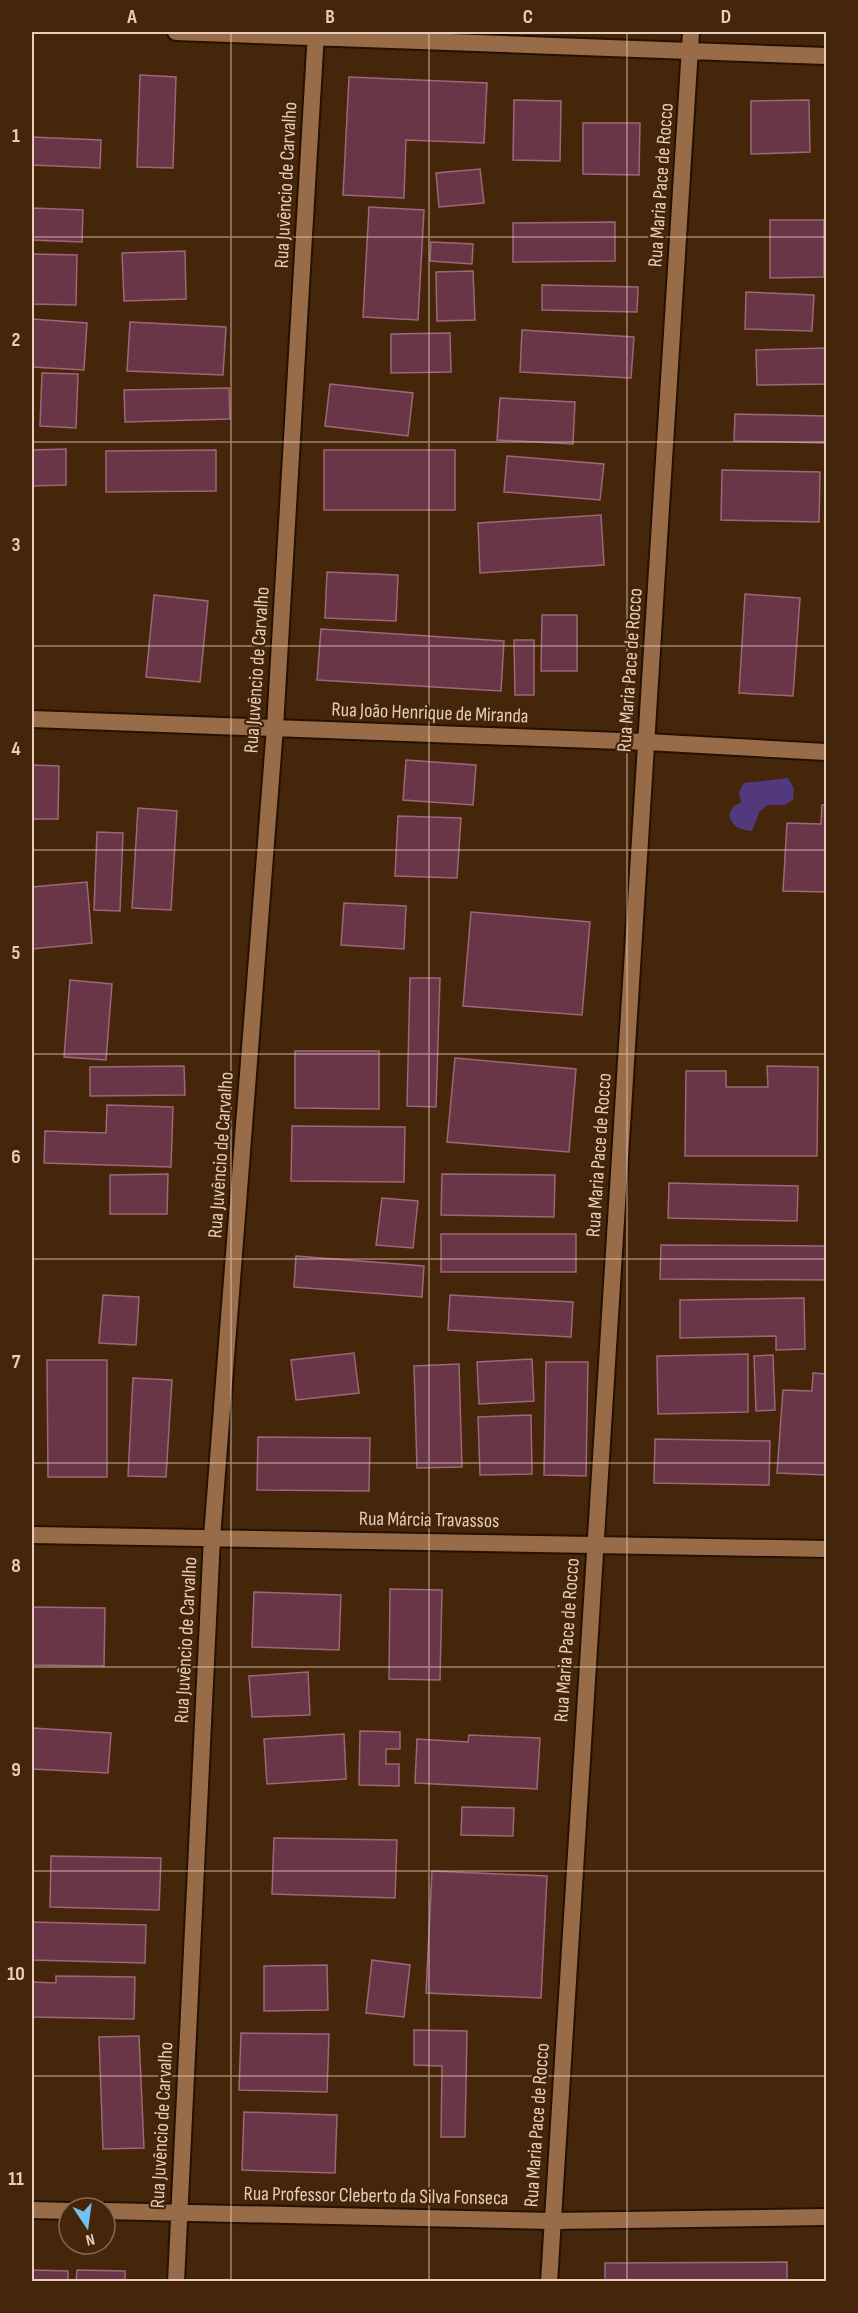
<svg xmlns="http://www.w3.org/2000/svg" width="858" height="2313" viewBox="0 0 858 2313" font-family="'Sofia Sans Condensed',sans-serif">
	<rect width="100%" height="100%" fill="#45260b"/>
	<path fill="#52397d" d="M788,778L794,789L793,800L784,805H768L760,811L752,831C738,829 734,828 729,815L733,807L741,802L739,792L744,783Z"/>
	<path fill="#693648" stroke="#9e6678" stroke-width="1.5" d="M140,75L176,77L173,168L137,167Z
		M349,77L487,83L484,143L406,140L404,198L343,195Z
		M514,100L561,101L560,161L513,160Z
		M809,100L810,152L751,154V101Z
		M583,123H640L639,175L583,174Z
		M32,137L101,140L100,168L32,165Z
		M480,169L484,203L439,207L436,173Z
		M369,207L424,210L418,320L363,317Z
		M32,208L83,210L82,242L32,240Z
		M770,220H824V277L770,278Z
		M615,222V261L513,262V223Z
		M431,242L473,244L472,264L430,261Z
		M185,251L186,299L124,301L122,253Z
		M32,254L77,255L76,305L32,304Z
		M473,271L475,320L437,321L436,272Z
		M542,285L638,287L637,312L542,310Z
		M746,292L814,295L812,331L745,329Z
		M32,319L87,323L84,370L32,367Z
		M130,322L226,327L223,375L127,371Z
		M522,330L634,337L631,378L520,372Z
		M450,333L451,372L391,373V334Z
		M826,348V384L757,385L756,350Z
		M42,373L78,374L76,428L40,426Z
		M330,384L413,393L408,436L325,426Z
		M229,388L230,419L125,422L124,390Z
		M500,398L575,402L573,444L497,440Z
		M735,414L826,416V443L734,441Z
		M66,449V485L32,486V450Z
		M216,450V491L106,492V451Z
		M324,450H455V510H324Z
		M507,456L604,464L600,500L504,492Z
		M722,470L820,472L819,522L721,520Z
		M601,515L604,565L480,573L478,523Z
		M327,572L398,575L396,621L325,618Z
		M745,594L800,598L793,696L739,693Z
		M154,595L208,601L200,682L146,677Z
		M542,615H577V671H541Z
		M321,629L504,641L501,691L317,680Z
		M514,640H534V695H515Z
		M406,760L476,765L473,805L403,800Z
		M32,765L59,766L58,819H32Z
		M822,805H826V892L783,891L787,823L821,824Z
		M138,808L177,811L171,910L132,908Z
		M398,816L461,818L457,878L395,876Z
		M97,832L123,833L120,911L94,910Z
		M87,882L92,943L32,949V887Z
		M344,903L406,906L404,949L341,945Z
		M471,912L590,922L582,1015L463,1006Z
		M410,978H440L436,1107L407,1106Z
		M70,980L112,984L106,1060L64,1057Z
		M295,1051H379V1109L295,1108Z
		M455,1058L576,1069L569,1152L447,1142Z
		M184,1066L185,1095L90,1096V1067Z
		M767,1066L818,1067L817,1156H685L686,1071H726V1087H768Z
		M107,1105L173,1107L171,1167L44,1163L45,1131L106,1133Z
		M292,1126L405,1127L404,1182L291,1181Z
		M168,1174L167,1214H110V1175Z
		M442,1174L555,1175L554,1217L441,1215Z
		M669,1183L798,1186L797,1221L668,1218Z
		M382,1198L418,1201L413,1248L376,1245Z
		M441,1234H576V1272H441Z
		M661,1245L826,1246V1280L660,1279Z
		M296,1256L424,1266L422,1297L294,1287Z
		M103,1295L139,1297L136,1345L99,1343Z
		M450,1295L573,1302L571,1337L448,1330Z
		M804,1298L805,1349L776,1350V1336L680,1338V1300Z
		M354,1353L359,1393L296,1400L291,1360Z
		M748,1354V1412L658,1414L657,1356Z
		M773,1355L775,1410L756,1411L754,1356Z
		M532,1359L534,1401L479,1404L477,1362Z
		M47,1360H107V1477H48Z
		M546,1362H588L586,1476L544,1475Z
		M459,1364L462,1467L417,1468L414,1366Z
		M813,1373L826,1374V1475L777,1473L783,1390L812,1391Z
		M133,1378L172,1380L166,1477L128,1476Z
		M531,1415L532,1474L480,1475L478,1417Z
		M258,1437L370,1438L369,1491L257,1490Z
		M655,1439L770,1441L769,1485L654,1483Z
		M390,1589L442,1590L440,1680L389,1679Z
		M254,1592L341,1595L339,1650L252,1647Z
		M32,1607L105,1608L104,1666L32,1665Z
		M308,1672L310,1715L252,1717L249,1676Z
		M33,1728L111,1733L108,1773L32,1769Z
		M360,1731L400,1732V1749H386V1764H399V1786L359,1785Z
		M344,1734L346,1779L267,1784L264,1739Z
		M469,1735L540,1738L537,1789L415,1783L417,1739L468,1742Z
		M462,1807L514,1808L513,1836L461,1835Z
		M274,1838L397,1840L395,1898L272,1894Z
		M51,1856L161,1858L159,1910L50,1907Z
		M432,1871L547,1876L541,1998L426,1993Z
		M32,1922L146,1925L145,1963L32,1960Z
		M372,1960L410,1965L404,2017L366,2013Z
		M327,1965L328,2010L264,2011V1966Z
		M56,1976L135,1977L134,2019L32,2017V1982L56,1983Z
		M414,2030L467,2031L465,2137H441L442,2066L414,2065Z
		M241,2033L329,2034L327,2092L239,2090Z
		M139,2036L144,2148L103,2149L99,2037Z
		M244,2112L337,2115L335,2173L242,2170Z
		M787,2262V2282H605V2263Z
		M32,2270L68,2271V2282H32Z
		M77,2270L125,2271V2282H76Z"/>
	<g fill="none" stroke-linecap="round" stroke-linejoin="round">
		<g stroke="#261101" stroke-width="20">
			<path id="minor" d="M176,32L826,56
				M32,719L647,742L826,752
				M32,1535L826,1549
				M32,2210L69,2211
				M105,2211L552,2221L826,2217
				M176,2282L212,1537L275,727L316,32
				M549,2282L691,32"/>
		</g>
		<use href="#minor" stroke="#996c49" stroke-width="16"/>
	</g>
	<path fill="none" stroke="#e7cdbb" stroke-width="1.5" stroke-opacity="0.55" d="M231,32V2282M429,32V2282M627,32V2282M32,237H826M32,442H826M32,646H826M32,850H826M32,1054H826M32,1259H826M32,1463H826M32,1667H826M32,1871H826M32,2076H826"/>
	<g text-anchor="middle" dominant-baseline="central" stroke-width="4.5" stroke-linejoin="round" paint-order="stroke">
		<g font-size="20" fill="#e7cdbb" stroke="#45260b">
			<text transform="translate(286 185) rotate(-87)">Rua Juvêncio de Carvalho</text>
			<text transform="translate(661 185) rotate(-86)">Rua Maria Pace de Rocco</text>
			<text transform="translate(257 670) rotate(-86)">Rua Juvêncio de Carvalho</text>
			<text transform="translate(630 670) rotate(-86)">Rua Maria Pace de Rocco</text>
			<text transform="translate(430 713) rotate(2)">Rua João Henrique de Miranda</text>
			<text transform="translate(221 1155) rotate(-86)">Rua Juvêncio de Carvalho</text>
			<text transform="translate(599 1155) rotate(-86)">Rua Maria Pace de Rocco</text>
			<text transform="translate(429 1520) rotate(1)">Rua Márcia Travassos</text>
			<text transform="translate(186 1640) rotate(-87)">Rua Juvêncio de Carvalho</text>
			<text transform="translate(567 1640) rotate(-86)">Rua Maria Pace de Rocco</text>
			<text transform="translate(162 2125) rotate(-87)">Rua Juvêncio de Carvalho</text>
			<text transform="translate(537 2125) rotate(-86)">Rua Maria Pace de Rocco</text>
			<text transform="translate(376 2196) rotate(1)">Rua Professor Cleberto da Silva Fonseca</text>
		</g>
	</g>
	<rect width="858" height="2313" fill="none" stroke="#45260b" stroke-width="66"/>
	<g transform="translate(87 2226) rotate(167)"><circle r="28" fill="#45260b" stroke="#866951" stroke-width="1.5"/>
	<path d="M0-4.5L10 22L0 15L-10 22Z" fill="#71c1f5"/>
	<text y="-9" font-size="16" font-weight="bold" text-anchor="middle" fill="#e7cdbb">N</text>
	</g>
	<rect x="33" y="33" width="792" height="2247" fill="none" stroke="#e7cdbb" stroke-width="2"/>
	<g font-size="20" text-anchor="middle" font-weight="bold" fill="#e7cdbb">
		<text x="132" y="23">A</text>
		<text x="330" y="23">B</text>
		<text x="528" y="23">C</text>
		<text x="726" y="23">D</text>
		<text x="16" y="142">1</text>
		<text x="16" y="346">2</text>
		<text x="16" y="551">3</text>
		<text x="16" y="755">4</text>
		<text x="16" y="959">5</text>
		<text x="16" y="1163">6</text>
		<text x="16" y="1368">7</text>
		<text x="16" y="1572">8</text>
		<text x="16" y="1776">9</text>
		<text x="16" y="1980">10</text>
		<text x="16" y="2185">11</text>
	</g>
</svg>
